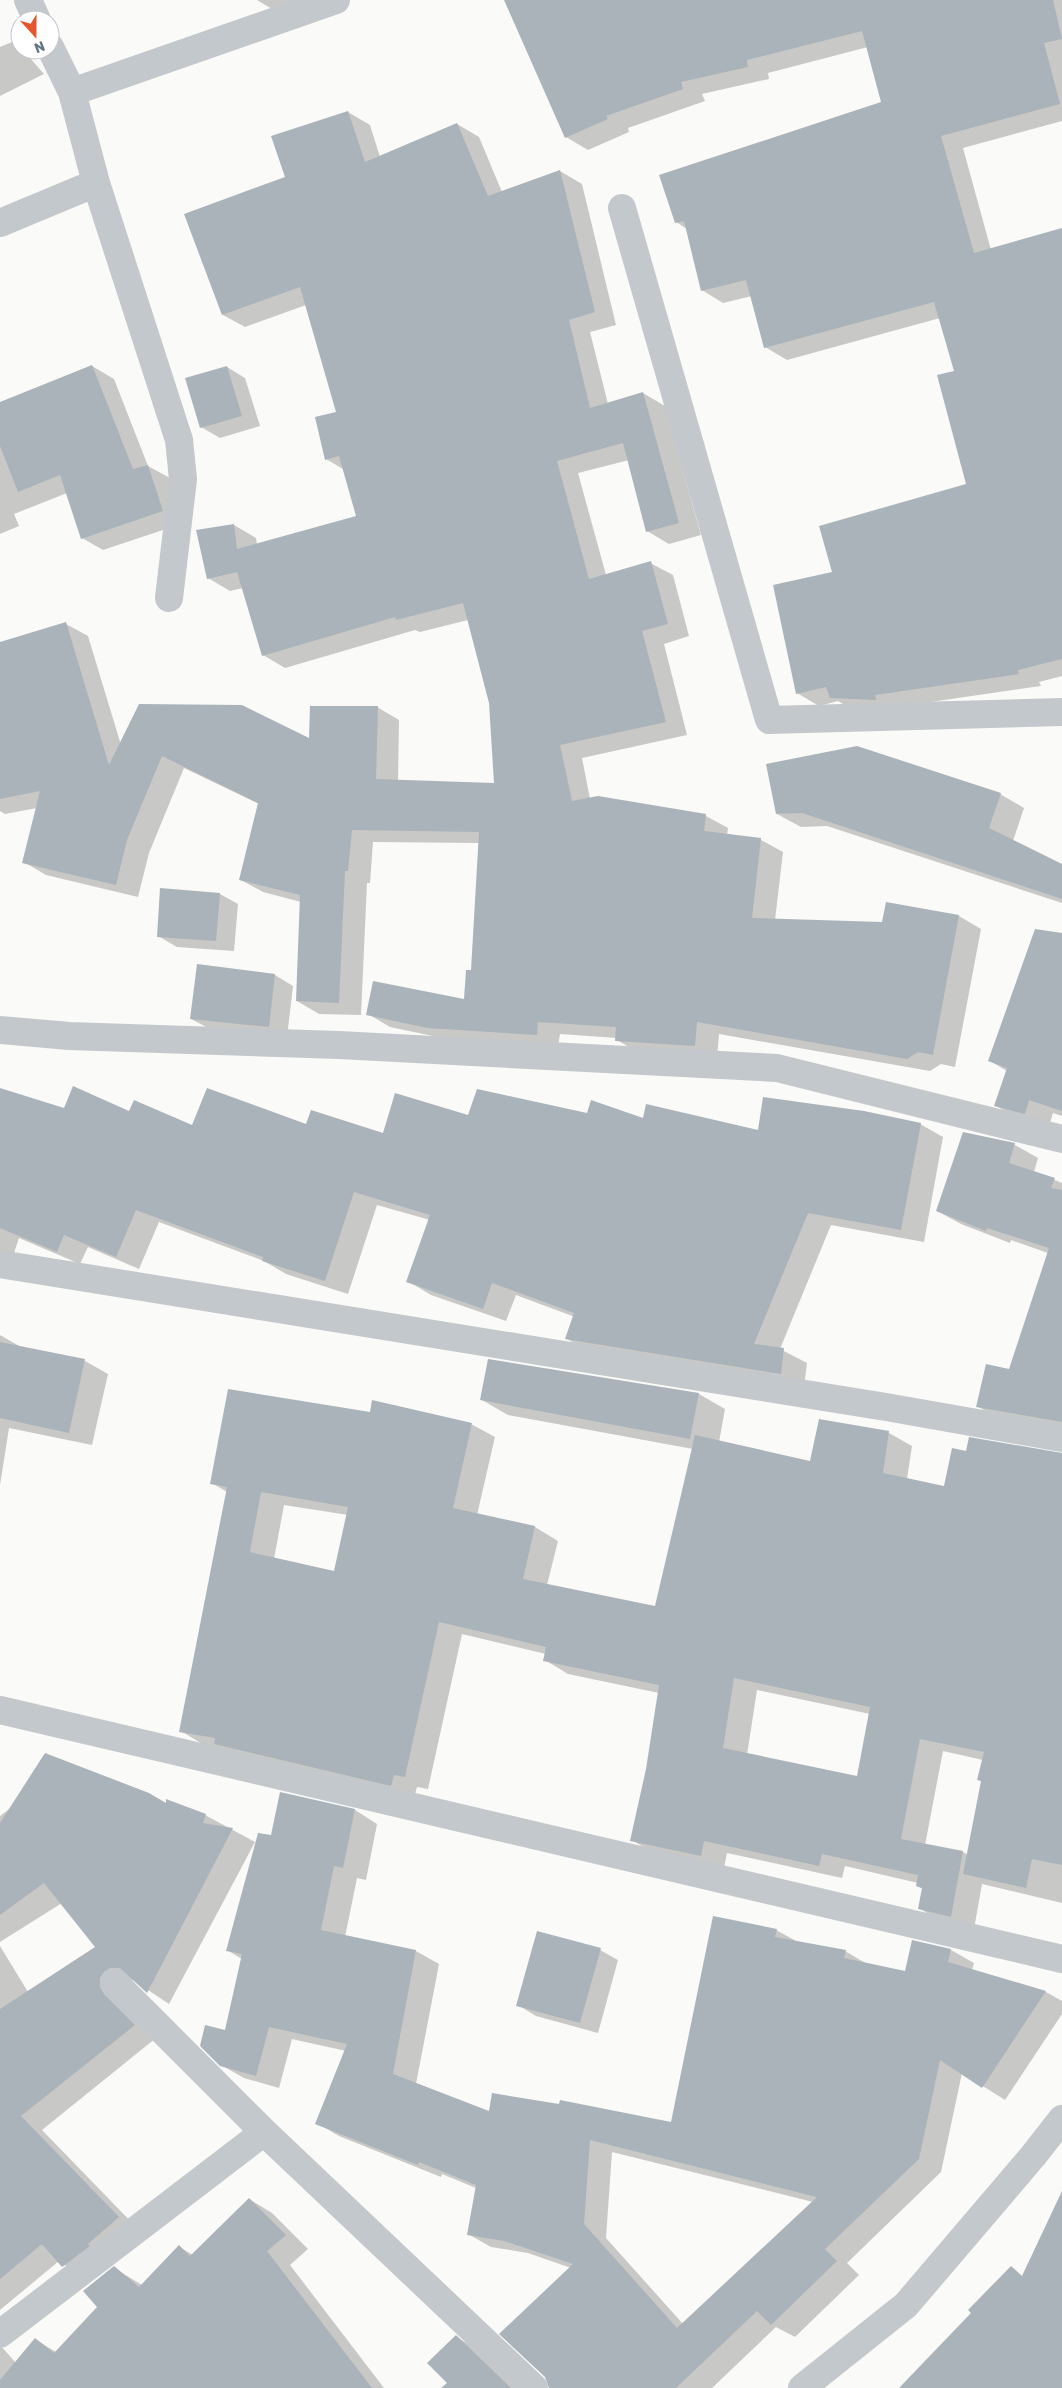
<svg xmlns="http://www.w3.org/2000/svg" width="1062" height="2388" viewBox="0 0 1062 2388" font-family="Rubik,sans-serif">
	<rect width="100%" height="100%" fill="#fafaf8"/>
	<path fill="#0003" fill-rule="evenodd" d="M257,0H313L272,9Z
		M506,0H1062V121L963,148L991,250L1062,230V676L1039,682L1041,686L896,707L853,710L838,701L819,706L797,693L834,572L968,485L955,372L940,318L787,360L765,347L752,296L723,303L702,290L687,229L676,222L882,103L868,47L768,73L769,79L702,94L705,101L628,128L629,132L588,150L566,137Z
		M12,42L20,47V50H23L44,74L0,96V47Z
		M348,112L370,125L380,157L457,124L479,137L502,192L560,171L582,184L616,325L590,332L608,404L643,393L665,406L701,535L669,544L647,531L629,460L578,473L606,575L650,563L673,575L689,636L664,644L687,735L582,758L590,799L598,797L706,816L728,828L727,835L761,840L783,852L775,920L883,924L887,904L959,916L981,929L955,1067L941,1064L930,1071L719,1034L717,1058L639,1053L617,1040V1038L560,1034L558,1047L452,1040L390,1027L368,1014L465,1000L472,972L479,843L373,842L370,883H367L361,1015L319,1014L297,1001L301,902L263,892L241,880L259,804L184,768L149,853L138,897L46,875L24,862L37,808L5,814L0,811V644L66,624L88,636L121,745L311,740L377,707L399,720L398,781L495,784L490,703L468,620L420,632L415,630L285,668L263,655L243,588L230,591L208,578L234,525L256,538L257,545L358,517L343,469L326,459L337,413L306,305L245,327L223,315L286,178Z
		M92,366L114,379L148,466L170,478L184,523L103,550L82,538L67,493L14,514L19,526L0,534V403Z
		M227,367L245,378L260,426L220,438L201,427Z
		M1000,794L1024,808L1013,841L1062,865V903L827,826L801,827L777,814Z
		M162,890L220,894L238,904L234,951L177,947L158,936Z
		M1062,935V1116L1053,1113L1049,1126L1020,1119L996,1106L1007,1071L990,1061Z
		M198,966L275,975L293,986L287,1037L210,1029L191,1019Z
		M0,1089L64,1110L130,1112L193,1127L307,1126L384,1135L469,1116L587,1114L760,1131L920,1124L943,1137L924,1242L831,1225L780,1349L807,1363L804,1387L590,1352L567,1339L575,1317L516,1295L506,1321L431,1295L408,1281L430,1220L377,1205L348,1294L286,1274L264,1261L159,1222L139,1269L88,1247L80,1264L19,1238L13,1256L0,1252Z
		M964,1133L1015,1145L1038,1158L1034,1172L1062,1183V1431L1001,1420L977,1406L1010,1371L1048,1253L1011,1240L1010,1243L961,1224L937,1211Z
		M0,1335L21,1347L85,1361L108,1374L92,1445L9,1428L0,1485Z
		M699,1394L725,1409L719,1442L811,1462L820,1421L889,1433L912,1446L907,1479L945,1487L967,1452L1062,1459V1903L982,1884L974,1929L942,1922L919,1908L923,1889L917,1886L918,1883L845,1866L842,1878L727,1853L724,1868L655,1854L632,1840L648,1769L659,1693L568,1674L545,1660L546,1654L462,1634L428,1789L417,1787L414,1798L204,1745L181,1731L227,1492L212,1483L371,1414L471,1424L495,1437L477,1515L535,1527L558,1541L547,1585L656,1608L693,1449L508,1415L482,1400ZM284,1505L348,1515L335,1572L274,1559ZM757,1690L870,1714L858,1777L747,1755ZM943,1751L983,1760L982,1781L968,1855L963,1852L925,1845Z
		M281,1793L355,1810L377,1824L366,1880L357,1878L345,1937L416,1951L439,1964L416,2084L490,2113L672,2124L776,1930L798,1942L845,1951L867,1964L906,1973L913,1941L951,1950L974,1963L972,1970L1046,1992L1062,2001V2014L1005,2100L962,2073L941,2172L847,2263L859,2275L795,2337L776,2327L712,2388H580L571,2268L528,2253L491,2247L468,2234L476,2188L442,2174L441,2177L339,2136L317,2123L346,2051L292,2039L279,2088L244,2078L221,2065L226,2032L242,1959L227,1950L272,1836ZM612,2152L813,2202L683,2324L606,2238Z
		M167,1804L205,1815L255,1842L169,2004L133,1980L126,1985L156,2038L42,2130L140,2231L85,2279L59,2261L0,2310V1946L28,1992L97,1947L62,1903L0,1942V1816L12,1807Z
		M600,1950L618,1960L598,2033L536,2016L518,2005Z
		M249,2199L272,2213L308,2249L290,2265L384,2388H0V2345L16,2363L36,2340L56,2352L98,2307L114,2268L142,2285L179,2247L193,2255Z
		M456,2337L479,2350L519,2388H453Z"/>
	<path fill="#aab3b9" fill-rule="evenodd" d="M504,0H1053L1062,39L1044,43L1060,104L941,136L974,253L1062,228V659L1018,670L1019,674L875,695L876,700L830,698L826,687L796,694L773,585L832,572L819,526L966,484L937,375L954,371L934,302L764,348L746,280L701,291L684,221L675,223L659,175L881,102L862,31L747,60L748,67L681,82L683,89L606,116L608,119L565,138Z
		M348,111L365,162L457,123L488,196L560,170L595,312L569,320L590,408L643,392L679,523L646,532L623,443L557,461L589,579L651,561L668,624L642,631L666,722L560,745L572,801L598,796L706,814L704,831L761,838L752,918L882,922L886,902L959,915L933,1055L918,1052L907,1059L697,1022L695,1046L615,1041L616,1027L538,1022L537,1035L428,1028L366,1015L373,981L464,999L466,970H471L479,832L352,830L348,871H345L339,1003L296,1001L300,895L239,880L258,803L162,756L127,840L116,885L22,863L40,791L0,799V642L66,622L109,765L139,704L242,705L309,738L310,706H378L376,779L494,783L489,703L463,603L396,620L395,617L262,656L237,572L207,579L196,530L234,524L237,549L356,516L339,456L325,460L315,417L336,412L300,287L222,315L184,214L285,177L271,136Z
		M92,365L133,469L148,465L163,511L81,539L60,475L18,492L0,446V402Z
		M227,366L242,416L200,428L185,378Z
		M857,746L1001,793L989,828L1062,864V899L802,813L776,814L766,764Z
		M160,888L220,893L216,941L157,937Z
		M1035,929L1062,933V1111L1029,1100L1025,1114L994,1106L1007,1068L988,1061Z
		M197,964L275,974L269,1027L190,1019Z
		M73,1086L129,1111L134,1100L192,1125L207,1088L306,1124L311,1110L383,1133L395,1093L468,1115L477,1089L587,1113L591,1100L643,1118L646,1104L758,1130L763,1097L864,1111L921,1123L901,1230L808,1213L754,1344L784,1348L781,1374L565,1339L574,1313L492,1283L483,1309L406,1282L430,1215L354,1192L325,1281L262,1261L263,1257L136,1210L116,1257L64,1235L57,1252L0,1228V1088L64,1108Z
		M963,1132L1015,1143L1009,1163L1055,1178L1051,1188L1062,1190V1422L976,1407L986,1364L1009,1369L1049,1248L987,1228L986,1231L936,1211Z
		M0,1342L85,1359L69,1433L0,1418Z
		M488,1359L699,1393L690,1439L480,1400Z
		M228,1389L370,1412L372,1400L472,1423L453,1508L535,1526L523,1579L655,1606L695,1435L810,1461L819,1419L889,1431L883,1473L944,1486L952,1448L966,1451L969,1437L1062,1453V1865L1032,1859L1026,1888L963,1874L981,1781L977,1780L984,1752L920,1739L901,1839L963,1851L951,1917L918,1909L922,1888L916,1886L918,1875L822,1854L819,1866L704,1841L701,1856L630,1841L646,1769L659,1685L543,1661L546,1647L439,1622L405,1777L394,1775L391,1786L214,1744L215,1738L179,1732L227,1487L210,1484ZM261,1492L348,1507L334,1571L250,1552ZM734,1678L870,1707L857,1776L723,1748Z
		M45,1753L149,1793L166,1803V1799L206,1814L203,1823L233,1828L147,1993L120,1968H110L104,1972L100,1978V1987L104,1994L135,2025L21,2116L119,2217L88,2244L90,2246L62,2267L42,2244L0,2279V2009L95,1947L44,1883L0,1915V1823Z
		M280,1792L355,1809L343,1868L334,1866L321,1930L416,1950L393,2074L489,2111L492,2093L559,2104L560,2100L671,2122L713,1916L777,1929L775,1937L846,1950L844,1958L905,1971L912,1940L951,1949L948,1962L1046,1991L982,2088L940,2060L919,2159L825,2249L837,2261L771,2325L757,2311L676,2388H549L545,2377L499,2334L573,2264L504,2241L467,2235L476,2185L419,2162L418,2165L315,2124L347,2044L269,2027L256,2076L220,2066L200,2046L205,2025L225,2030L242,1954L226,1951L258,1833L271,1835ZM590,2140L817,2197L677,2328L584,2224Z
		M537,1931L601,1948L580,2023L516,2006Z
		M1062,2191V2388H899L971,2313L968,2310L1011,2266L1022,2276Z
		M249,2198L286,2235L267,2251L372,2388H0V2380L35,2338L54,2353L97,2307L83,2291L114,2266L139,2287L179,2245L190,2256Z
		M456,2335L511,2388H441L447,2383L427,2363Z"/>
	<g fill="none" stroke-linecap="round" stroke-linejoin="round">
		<path stroke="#c3c8cc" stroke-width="28" d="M28,0L37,20
			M50,47L72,92L96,183L179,440L183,479L169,598
			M72,92L336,0
			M622,208L769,720L1062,712
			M0,223L96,183
			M0,1030L69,1036L339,1045L777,1068L1062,1139
			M0,1264L886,1407L1062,1438
			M0,1710L1062,1959
			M115,1983L264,2132L534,2388
			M0,2334L264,2132
			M802,2388L906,2305L1033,2156L1062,2119"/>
	</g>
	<g transform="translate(35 35) rotate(159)"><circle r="24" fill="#ffffff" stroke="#c1c8cd"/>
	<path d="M0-4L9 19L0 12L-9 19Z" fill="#e4572e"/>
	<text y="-8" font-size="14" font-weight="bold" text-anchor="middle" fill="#657683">N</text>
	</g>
</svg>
